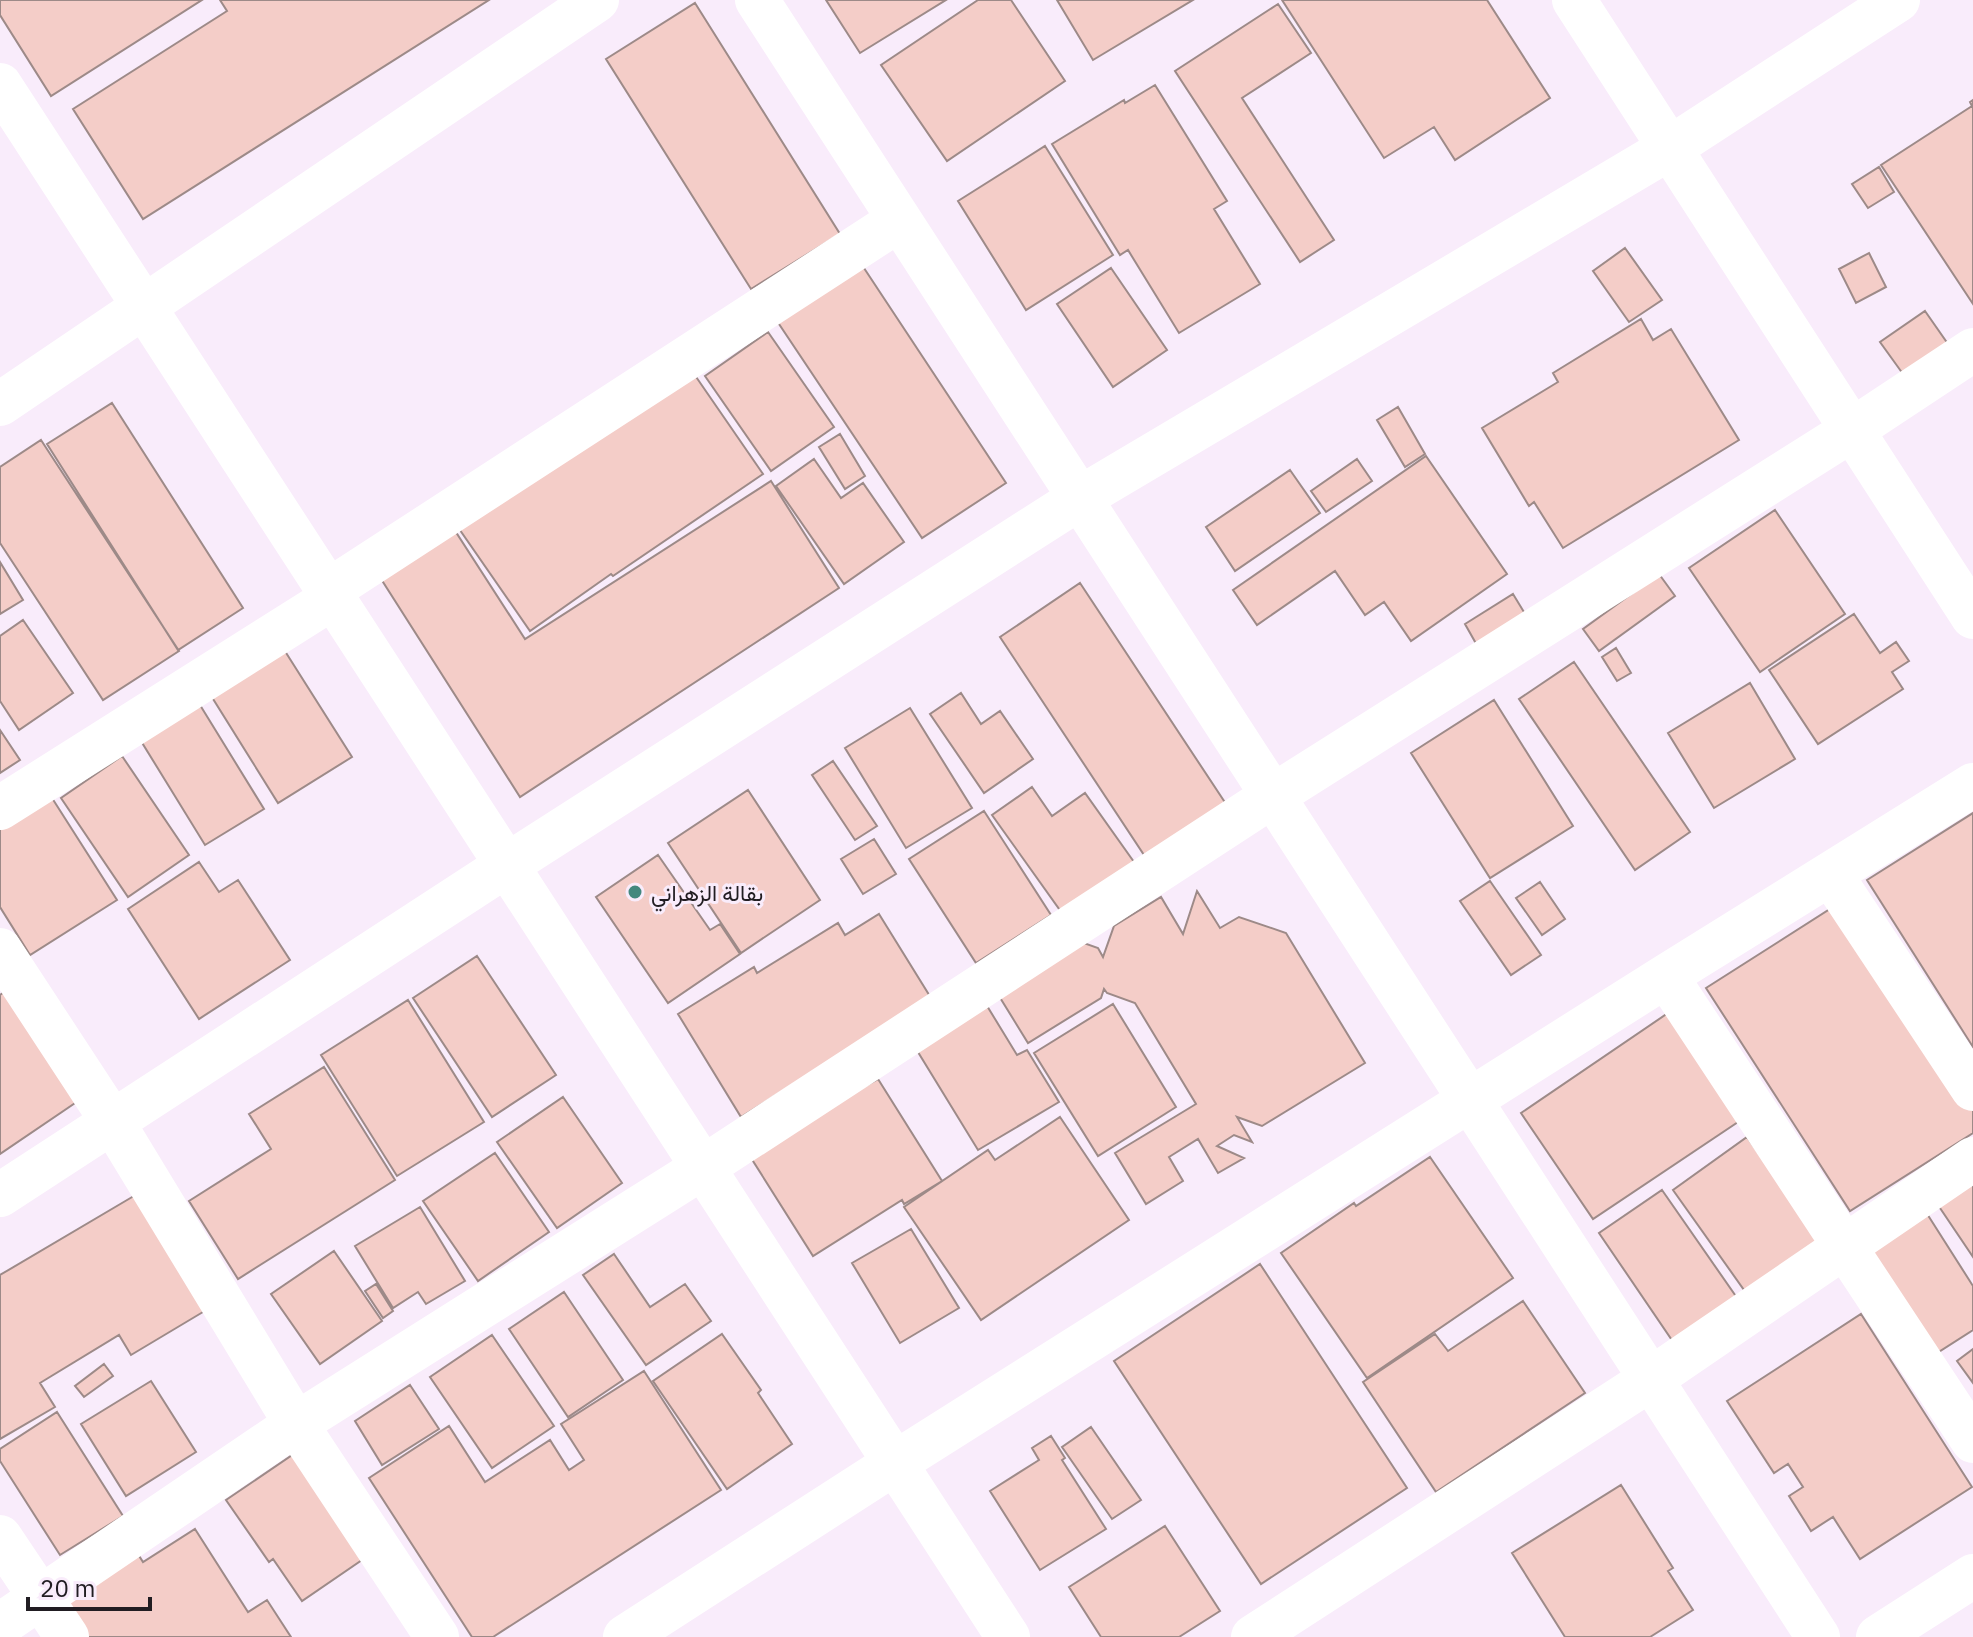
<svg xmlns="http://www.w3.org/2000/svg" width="1973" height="1637" viewBox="0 0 1973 1637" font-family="'IBM Plex Sans',Vazirmatn,sans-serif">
	<rect width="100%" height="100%" fill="#f9ecfb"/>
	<path fill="#f4cdc8" stroke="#9d8a88" stroke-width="2" d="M0,0H202L51,96L0,15Z
		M220,0H489L143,219L73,109L227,11Z
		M826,0H946L860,53Z
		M978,0H1011L1065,81L947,161L881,65Z
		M1057,0H1193L1093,60Z
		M1282,0H1487L1550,98L1455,160L1434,127L1384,158Z
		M695,3L840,234L751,289L606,59Z
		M1278,4L1311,53L1242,98L1334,240L1300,262L1175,71Z
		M1155,85L1227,201L1214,209L1260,284L1179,333L1128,250L1120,255L1052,144L1124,100L1125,103Z
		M1973,100V304L1881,165L1972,106L1970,102Z
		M1045,146L1113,255L1026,310L958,201Z
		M1879,167L1894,192L1868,208L1852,184Z
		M1625,248L1662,300L1629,322L1593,271Z
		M1869,253L1886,287L1856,303L1839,269Z
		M858,259L1006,483L922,538L773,315Z
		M1111,268L1167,350L1113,387L1057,304Z
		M1925,311L1948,344L1903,374L1880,342Z
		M1641,319L1653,340L1671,329L1739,440L1563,548L1534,502L1529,506L1482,428L1558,382L1553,373Z
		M768,332L834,427L771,471L705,376Z
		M692,371L763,474L613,576L611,574L530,631L453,520Z
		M112,403L243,608L178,650L47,444Z
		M1398,407L1425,454L1405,467L1377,420Z
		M840,434L865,476L845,489L819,447Z
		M41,440L179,651L103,700L0,543V467Z
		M1426,456L1507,574L1411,641L1384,602L1365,615L1335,571L1257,625L1233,590Z
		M814,459L841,498L863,483L904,542L844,584L776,486Z
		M1357,459L1372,481L1326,512L1311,491Z
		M1290,470L1320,513L1235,571L1206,527Z
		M771,481L839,588L520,797L376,571L450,523L525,639Z
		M1775,510L1845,614L1760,672L1689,568Z
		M0,562L23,600L0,614Z
		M1659,574L1675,596L1599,651L1583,629Z
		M1080,583L1230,810L1150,864L1000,637Z
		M1513,594L1527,617L1478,647L1465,624Z
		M1854,614L1880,653L1896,642L1909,661L1892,672L1903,689L1818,744L1769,670Z
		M23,620L73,693L19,730L0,701V636Z
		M283,648L352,757L278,803L210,694Z
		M1616,648L1631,673L1617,681L1602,657Z
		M1574,662L1690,832L1635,870L1519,699Z
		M1750,683L1795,759L1714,808L1668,733Z
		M961,693L981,724L1000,711L1033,759L984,793L930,714Z
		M1494,700L1573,826L1490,878L1411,753Z
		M200,705L264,809L205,845L141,741Z
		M910,708L972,808L906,848L845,748Z
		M0,730L20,760L0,773Z
		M122,756L189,855L128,897L61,798Z
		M833,761L877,826L855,840L812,775Z
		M45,787L117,900L30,955L0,907V816Z
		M1032,787L1052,816L1085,793L1134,862L1062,913L992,815Z
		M748,790L820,900L741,953L668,843Z
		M984,811L1051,915L976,963L909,859Z
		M1973,813V1047L1867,880Z
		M874,839L896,874L863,894L841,859Z
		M658,855L710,930L720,924L740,954L668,1003L596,897Z
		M199,862L219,892L238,880L290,960L199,1019L128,909Z
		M1490,881L1541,955L1511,975L1460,901Z
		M1540,882L1565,919L1542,935L1516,898Z
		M1197,891L1220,928L1239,917L1286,933L1365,1063L1262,1126L1237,1117L1252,1142L1234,1135L1217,1146L1244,1158L1218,1173L1198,1139L1169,1157L1183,1181L1146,1204L1115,1153L1196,1104L1135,1003L1107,993L1104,989L1101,998L1028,1043L991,983L1067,937L1098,948L1103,957L1114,926L1161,897L1183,934Z
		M1841,902L1973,1108V1133L1850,1211L1706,988Z
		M879,914L931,998L741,1117L678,1014L754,967L757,973L838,923L845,935Z
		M477,956L556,1075L492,1117L413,998Z
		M7,990L81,1099L0,1154V995Z
		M981,996L1017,1055L1027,1050L1059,1102L978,1150L910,1039Z
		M408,1000L484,1122L397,1176L321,1055Z
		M1113,1004L1176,1107L1098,1156L1034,1053Z
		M1668,1013L1741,1120L1593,1219L1521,1113Z
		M324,1067L395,1180L238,1279L189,1201L271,1149L249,1114Z
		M878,1079L942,1181L904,1204L902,1200L813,1256L746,1150Z
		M563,1097L622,1183L557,1228L497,1142Z
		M1060,1117L1129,1220L981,1320L904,1207L988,1150L995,1160Z
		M1747,1137L1823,1244L1749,1297L1673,1190Z
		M495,1153L549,1232L478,1281L423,1201Z
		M1430,1157L1513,1278L1367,1378L1281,1253L1354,1203L1356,1206Z
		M1973,1182V1257L1938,1205Z
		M144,1190L213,1306L131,1355L119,1335L40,1383L55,1407L0,1439V1275Z
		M1662,1190L1742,1305L1678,1349L1599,1233Z
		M420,1207L465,1281L426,1304L418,1292L393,1308L355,1246Z
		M1924,1209L1973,1286V1330L1937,1353L1868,1245Z
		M911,1229L959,1308L900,1343L852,1263Z
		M334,1251L382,1321L320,1364L271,1294Z
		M614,1254L650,1307L685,1284L711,1321L646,1365L583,1275Z
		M1260,1264L1407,1488L1261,1584L1114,1361Z
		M376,1284L393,1311L383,1318L365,1291Z
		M564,1292L623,1380L568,1417L509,1329Z
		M1523,1301L1585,1393L1436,1492L1363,1382L1435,1334L1448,1351Z
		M1861,1314L1972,1487L1860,1559L1833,1517L1811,1531L1789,1496L1803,1487L1788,1464L1774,1473L1727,1401Z
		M722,1334L761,1390L758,1393L792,1444L727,1489L653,1381Z
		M492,1335L554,1426L492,1468L430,1377Z
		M1973,1349V1383L1957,1361Z
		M104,1364L113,1376L84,1397L75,1386Z
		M644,1371L721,1490L493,1637H472L369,1478L449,1426L485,1482L550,1440L569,1470L584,1460L561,1424Z
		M151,1381L196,1452L126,1496L81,1424Z
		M410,1385L439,1429L382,1465L355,1421Z
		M57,1412L123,1516L60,1555L0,1461V1449Z
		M1091,1427L1141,1500L1112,1519L1062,1447Z
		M1051,1436L1065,1458L1062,1460L1106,1529L1040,1570L990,1491L1039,1460L1032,1448Z
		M307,1445L378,1549L302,1601L273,1559L269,1562L226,1500Z
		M1621,1485L1673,1568L1668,1571L1693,1610L1650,1637H1565L1512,1553Z
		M1165,1526L1220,1611L1179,1637H1101L1069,1587Z
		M195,1529L248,1612L267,1600L291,1637H77L50,1595L131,1543L143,1562Z"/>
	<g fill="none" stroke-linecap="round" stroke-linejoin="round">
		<path stroke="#fff" stroke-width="44" d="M757,0L1818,1637
			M1574,0L1973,617
			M0,85L1008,1637
			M0,404L597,0
			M328,591L899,220
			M0,808L334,597
			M1831,875L1973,1089
			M0,950L112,1121L296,1424L437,1637
			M1666,976L1973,1441
			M0,1195L507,865L1080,498L1670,148L1898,0
			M0,1537L67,1637
			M0,1625L296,1424L702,1168L1271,797L1852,430L1973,350
			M625,1637L895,1463L1666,976L1973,785
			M1253,1637L1651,1379L1973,1159
			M1878,1637L1973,1576"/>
	</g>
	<circle fill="#43887e" stroke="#f9ecfb" stroke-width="3" cx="635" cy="892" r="8"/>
	<g text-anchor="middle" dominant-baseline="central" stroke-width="6" stroke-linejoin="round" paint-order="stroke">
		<g font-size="22" fill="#211d22" stroke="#f9ecfb" text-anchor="start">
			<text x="651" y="892">بقالة الزهراني</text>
		</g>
	</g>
	<path d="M28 1597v12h122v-12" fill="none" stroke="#211d22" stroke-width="4"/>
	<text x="40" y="1597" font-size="24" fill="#211d22" stroke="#f9ecfb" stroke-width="6" paint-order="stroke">20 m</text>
</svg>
